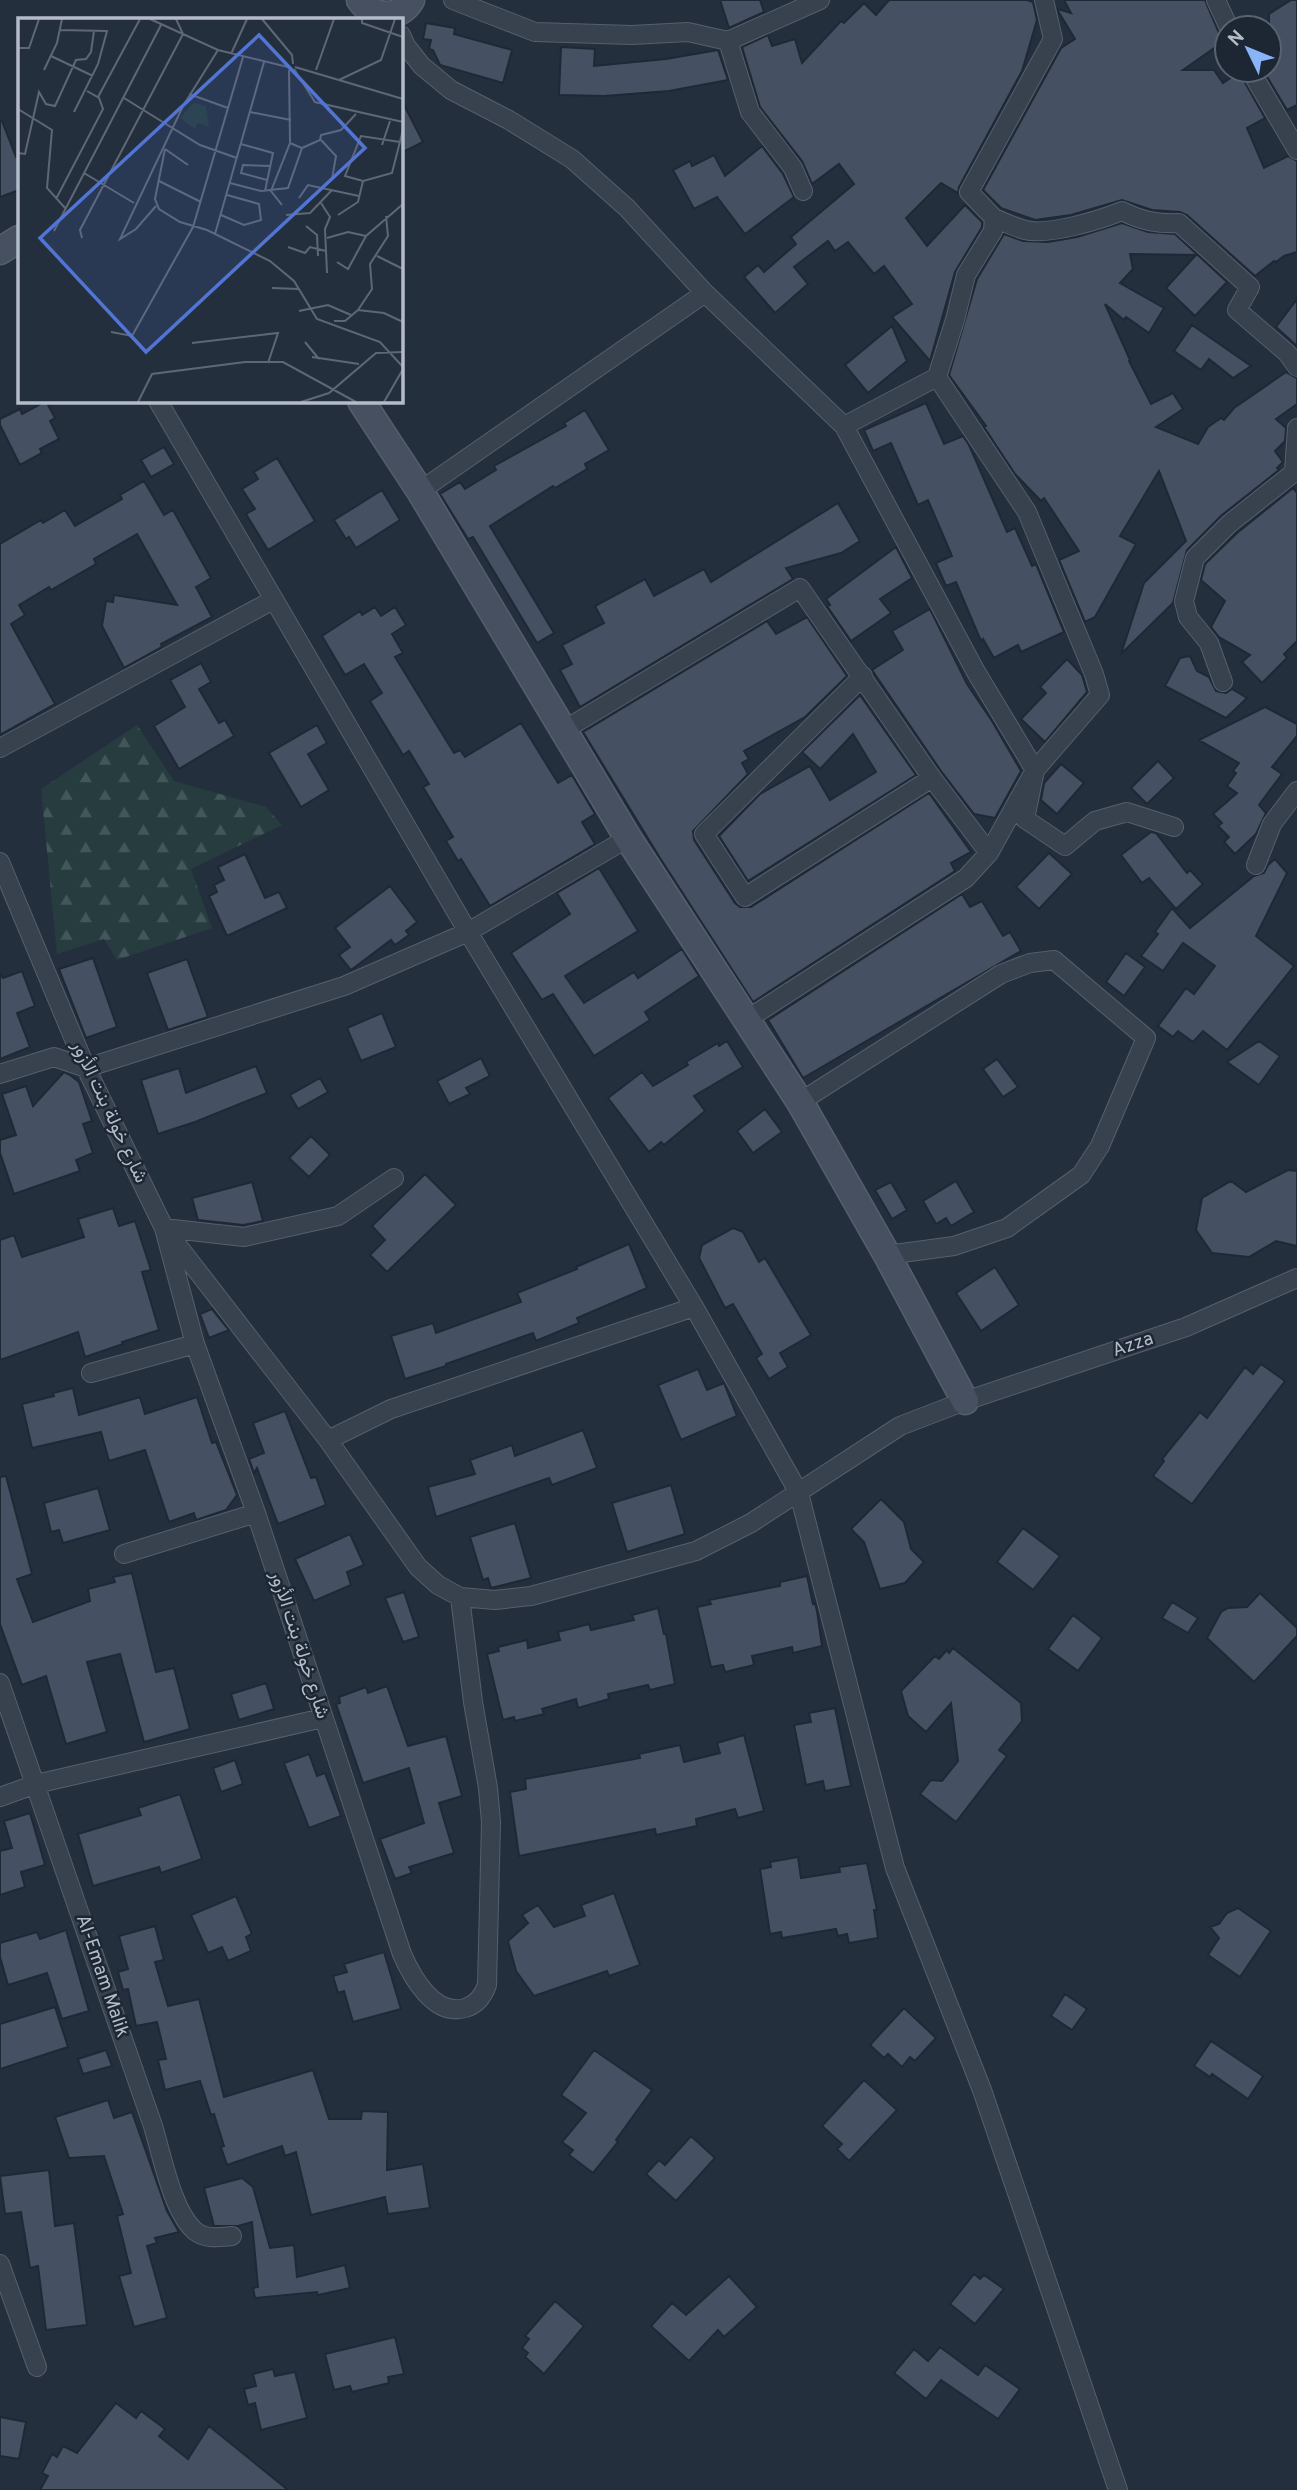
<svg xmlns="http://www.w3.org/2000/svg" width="1297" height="2490" viewBox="0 0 1297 2490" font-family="Overpass,Vazirmatn,sans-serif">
	<defs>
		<pattern id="forest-firs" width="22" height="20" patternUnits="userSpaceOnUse" patternTransform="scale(1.75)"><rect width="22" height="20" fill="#263c3f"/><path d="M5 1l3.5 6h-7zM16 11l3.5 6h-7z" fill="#435659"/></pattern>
	</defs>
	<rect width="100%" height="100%" fill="#242f3e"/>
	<path fill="url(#forest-firs)" d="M137,725L174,781L266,807L282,825L191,869L212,928L117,960L104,939L57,954L41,789Z"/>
	<path fill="#455162" stroke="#1f2835" stroke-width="2" d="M720,0H760L764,12L729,28Z
		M889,0H1027L1033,2L1037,20L1022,71L959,187L958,193L941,183L906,218L927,246L965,205L982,222V227L955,272L930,361L892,317L912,304L884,266L874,274L848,242L835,251L828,241L794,267L808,284L775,313L744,277L758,265L764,272L796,244L791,237L854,184L839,164L812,184L802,161L760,107L742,47L768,35L772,46L795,39L802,63L841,21L844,23L864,3L876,15Z
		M1064,0H1205L1219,33L1227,39L1183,70H1214L1223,83L1239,72L1265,118L1247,128L1264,168L1288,156L1297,161V252L1284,256L1276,262L1274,261L1255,276L1187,215L1180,212L1152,210L1122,200L1071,215L1035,220L1001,208L983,190L1061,48L1075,39L1058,11V9L1071,13Z
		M1291,0H1297V105L1287,110L1263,70H1269V14Z
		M426,23L455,28L454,34L512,50L503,83L440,65L433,50L429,49L431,40L423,39Z
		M561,47L595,49L594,66L666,59L718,50L728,80L669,91L604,96L559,95Z
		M401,99L423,142L401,153Z
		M0,121H2L16,157L19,156V190L0,197Z
		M762,146L783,174L794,197L745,234L717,197L694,209L673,170L690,161L692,166L714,155L725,176Z
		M1122,223L1148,232L1175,234L1227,282L1195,316L1166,288L1196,255L1130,254L1133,269L1120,283L1164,308L1149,333L1126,317L1124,320L1105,304L1130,360L1129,361L1151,404L1173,393L1183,409L1156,427L1198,444L1208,427L1221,418L1224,420L1234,408L1286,372L1297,378V404L1276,419L1286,428L1285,441L1275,451L1283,462L1277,468L1279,470L1222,515L1187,550L1173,603L1121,654L1144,583L1186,541L1159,471L1120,536L1136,544L1095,617L1085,622L1059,560L1079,551L1044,498L1041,501L1015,474L984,427L986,426L949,375L977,279L1004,234L1023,241L1048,242L1077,237Z
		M1297,299V346L1276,327Z
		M1192,325L1251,366L1233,378L1209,359L1201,370L1174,351Z
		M892,326L907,361L868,393L845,365Z
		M46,401L55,418L50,421L59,439L40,449L42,453L20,465L0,425V419L20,409L22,414Z
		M926,403L944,444L963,436L969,445L1007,532L1015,528L1032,566L1036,564L1064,632L1021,652L1018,645L994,658L983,639L981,641L956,582L946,586L936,563L952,556L928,500L918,505L891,443L873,451L864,430Z
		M585,410L609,450L585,464L587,469L555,488L553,486L490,526L554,633L537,643L473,537L468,539L440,494L460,482L465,489L496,470L494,466L566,426L564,423Z
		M164,447L174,464L151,477L141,460Z
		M277,458L315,521L268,550L246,514L255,509L242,489L258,479L254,472Z
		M144,481L164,515L173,510L211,578L196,587L212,617L161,644L162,647L124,668L102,626L106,601L113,602L114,595L177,605L137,534L94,559L96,564L51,590L49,587L19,605L25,615L11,624L55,704L0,735V544L41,520L43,523L65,510L75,526L122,499L120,495Z
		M1293,488L1297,493V641L1284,654L1287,658L1262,683L1242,662L1250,655L1219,637L1211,627L1225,601L1201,580L1205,564L1237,533Z
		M382,490L400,520L356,548L349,537L346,539L334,520Z
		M838,503L860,541L841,553L786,568L793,579L580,707L560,670L572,664L562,645L604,623L595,606L645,579L654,596L704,569L711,582Z
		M896,547L912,578L880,599L891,613L851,641L827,606L830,605L826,599Z
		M375,607L381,616L395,607L406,625L392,634L403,653L395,657L454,753L460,750L465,757L521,723L558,783L572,775L595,814L582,822L595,844L490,906L461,859L458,861L446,841L453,837L423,787L429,784L409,751L403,755L370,701L382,693L364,664L345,675L322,636L360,611L362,615Z
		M930,609L967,684L992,721L1021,771L995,818L974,814L941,771L872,670L903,650L892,631Z
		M807,617L847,676L805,717L744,751L749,759L742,763L748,774L693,831L694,840L735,903L740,907H751L929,793L971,852L951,863L955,871L753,1002L660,858L583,732L767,621L776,634Z
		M1190,656L1197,671L1209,677L1216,691L1226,693L1232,689L1247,698L1226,718L1165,686L1180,658Z
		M1067,659L1082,675L1087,692L1045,742L1021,719L1046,693L1040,687Z
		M201,663L211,682L199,689L219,723L225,720L234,736L179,769L154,726L185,707L170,680Z
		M860,695L916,775L748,881L719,836L760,794L810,766L830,800L876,772L853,734L820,769L802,752Z
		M1265,707L1297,724V736L1272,767L1282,774L1259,805L1266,813L1256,834L1235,854L1224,842L1229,837L1218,826L1222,823L1213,814L1237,793L1227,786L1236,773L1233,771L1239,763L1199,740Z
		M317,725L327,743L308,754L329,790L301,807L269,753Z
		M1158,761L1174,778L1147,804L1131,788Z
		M1061,764L1084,783L1057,814L1041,800L1044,783Z
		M1151,832L1156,833L1187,873L1190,870L1203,884L1176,909L1149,878L1142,883L1121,855Z
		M1049,853L1072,874L1039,909L1016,887Z
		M245,854L265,898L279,892L287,908L227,936L209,896L217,892L214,885L224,880L218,867Z
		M1275,859L1287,873L1256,936L1294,966L1227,1050L1203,1031L1193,1042L1178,1031L1173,1037L1158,1026L1186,988L1194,994L1215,966L1183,943L1163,971L1141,956L1158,934L1155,932L1172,908L1190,928L1254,876L1264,873L1268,865Z
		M599,868L638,931L565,976L584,1003L634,972L638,978L682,949L699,976L645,1012L650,1020L594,1056L553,994L542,1000L511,953L570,914L557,893Z
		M390,886L417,922L406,931L409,935L395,945L391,940L351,970L339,955L350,947L335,928Z
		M962,894L970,907L982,901L1003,936L1010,932L1021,951L803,1078L768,1020Z
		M1126,953L1145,967L1124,996L1106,982Z
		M93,958L117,1027L86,1038L59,969Z
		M187,959L208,1017L168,1030L147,973Z
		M22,971L35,1006L17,1013L30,1047L0,1059V973L3,978Z
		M382,1013L396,1047L361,1061L347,1028Z
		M727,1041L743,1067L694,1096L705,1111L664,1145L661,1142L649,1152L608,1098L642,1072L653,1086L688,1065L686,1062L718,1043L719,1046Z
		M1259,1041L1280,1056L1259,1085L1227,1062Z
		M481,1058L490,1076L466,1088L470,1094L449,1104L437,1081Z
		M997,1059L1018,1087L1003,1097L983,1069Z
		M256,1066L267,1093L195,1122L158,1134L141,1080L179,1068L186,1093Z
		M64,1072L70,1075L79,1082L92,1121L83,1124L93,1153L76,1160L80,1171L14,1194L0,1153V1140L16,1135L2,1094L26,1086L33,1106Z
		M320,1078L328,1092L298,1109L290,1095Z
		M765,1109L782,1132L753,1153L737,1131Z
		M311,1136L330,1155L309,1177L289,1158Z
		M1288,1170L1297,1171V1246L1276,1241L1249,1257L1212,1253L1196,1230L1202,1198L1231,1181L1246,1192Z
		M425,1174L456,1205L387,1272L370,1255L385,1240L372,1226Z
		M956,1181L974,1212L951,1226L946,1218L936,1224L923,1201Z
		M252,1182L263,1221L243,1225L198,1220L192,1198Z
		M891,1182L907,1210L892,1219L875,1190Z
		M113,1208L119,1226L135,1221L151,1270L142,1272L159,1330L122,1342L123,1344L85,1357L78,1332L0,1360V1240L14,1235L22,1257L84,1237L78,1219Z
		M733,1228L743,1232L759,1262L765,1258L811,1335L780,1353L788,1367L769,1379L756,1358L762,1354L733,1304L725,1308L699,1258L702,1245Z
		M629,1244L647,1288L577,1318L579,1323L536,1341L533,1333L446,1364V1366L405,1379L391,1336L433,1323L436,1333L521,1302L517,1293L577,1269L576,1267Z
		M995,1267L1019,1305L981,1331L956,1293Z
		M212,1309L229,1330L209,1338L200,1314Z
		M1261,1364L1285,1381L1192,1504L1153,1476L1164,1461L1162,1459L1200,1412L1207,1418L1245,1367L1253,1374Z
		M698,1369L707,1390L724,1383L737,1416L681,1440L658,1385Z
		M73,1388L79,1415L140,1397L145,1414L197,1397L212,1443L216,1442L237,1495L226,1510L196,1520L194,1513L169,1522L145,1450L109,1461L101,1432L32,1448L22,1404L54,1396L53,1393Z
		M285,1411L311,1478L316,1477L326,1505L278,1524L257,1468L254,1473L249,1459L264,1453L253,1423Z
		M583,1430L597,1468L552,1485L549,1478L436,1517L428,1487L475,1474L470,1460L512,1445L515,1456Z
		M6,1476L32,1574L17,1579L33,1622L90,1601L88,1589L115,1582L113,1577L132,1573L156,1672L174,1668L190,1729L144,1742L120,1654L87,1662L107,1732L66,1744L46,1676L22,1685L0,1624V1477Z
		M671,1485L685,1534L627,1552L612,1503Z
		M98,1488L110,1530L63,1543L59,1530L51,1532L44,1503Z
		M881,1499L904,1522L911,1549L924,1562L905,1583L880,1589L864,1542L851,1529Z
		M515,1523L531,1578L491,1588L488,1578L483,1580L470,1537Z
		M1023,1528L1060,1556L1033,1590L997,1562Z
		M350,1534L364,1565L347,1572L351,1585L314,1601L295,1559Z
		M807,1576L813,1604L815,1603L817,1611L822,1646L793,1653L792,1647L752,1656L754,1665L725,1672L723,1665L711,1667L697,1607L711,1604L709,1600L780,1586V1582Z
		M404,1592L419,1637L403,1642L385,1598Z
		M1260,1593L1297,1628V1636L1254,1682L1207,1638L1221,1612L1228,1608L1247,1607Z
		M1172,1602L1198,1618L1188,1633L1162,1618Z
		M658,1608L664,1634H666L675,1684L650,1690L648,1685L608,1694L609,1699L578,1708L576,1699L542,1709L544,1714L515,1721L514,1717L503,1720L487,1654L499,1651L498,1647L527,1640L528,1648L560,1640L558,1632L589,1624L591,1630L634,1620L632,1615Z
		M1073,1615L1102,1638L1078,1671L1048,1649Z
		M953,1648L1021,1703L1022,1721L999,1750L1007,1756L956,1822L920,1794L931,1780L942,1781L958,1761L951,1703L926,1732L908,1716L901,1691L935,1656L939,1659L947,1650L949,1653Z
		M266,1683L274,1709L239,1720L231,1694Z
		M387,1686L408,1746L446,1736L462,1796L439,1803L454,1853L409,1867L412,1873L395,1879L380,1839L424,1823L409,1768L363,1783L336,1704L340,1703L339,1697L366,1687L368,1693Z
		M835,1708L851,1786L825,1791L823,1781L806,1785L794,1725L811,1722L809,1713Z
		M744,1735L764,1811L738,1818L735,1809L696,1819L697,1826L656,1835L655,1829L519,1856L510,1792L526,1789L525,1779L640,1758L639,1754L680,1745L684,1762L720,1753L717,1743Z
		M309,1754L317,1776L325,1773L341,1816L309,1828L284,1763Z
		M235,1760L243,1784L221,1792L213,1768Z
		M180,1794L202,1859L161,1873L159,1867L93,1886L78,1834L141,1815L138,1808Z
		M30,1813L45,1865L21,1872L25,1887L0,1895V1851L12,1848L4,1821Z
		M798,1857L801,1878L840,1872L839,1867L867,1863L877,1910H874L878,1938L849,1943L847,1934L838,1936L836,1929L782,1938L781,1932L770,1934L760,1869L771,1867L770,1862Z
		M614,1893L640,1965L609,1976L607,1971L534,1996L516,1971L508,1941L528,1923L522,1915L538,1905L554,1927L585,1916L581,1905Z
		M236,1896L252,1934L246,1937L251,1951L228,1961L222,1947L208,1953L191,1915Z
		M1238,1908L1271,1931L1240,1977L1208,1955L1219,1938L1210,1927L1219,1924L1227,1913Z
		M155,1926L164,1960L155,1962L168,2006L199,1999L224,2097L313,2070L329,2119H361L362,2111L388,2112L387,2170L423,2164L430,2208L388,2214L385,2197L311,2215L296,2152L285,2156L282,2146L227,2165L221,2147L224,2146L214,2114L211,2115L200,2081L165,2090L158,2060L166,2059L157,2022L136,2026L128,1989L123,1990L118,1972L128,1969L119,1936Z
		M66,1930L89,2011L62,2019L47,1973L8,1985L0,1957V1943L37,1932L40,1939Z
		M384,1952L401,2009L353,2022L344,1991L338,1993L333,1976L347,1972L344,1964Z
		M1065,1994L1087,2009L1072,2030L1051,2016Z
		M55,2007L68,2047L0,2069V2024Z
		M904,2008L936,2038L915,2061L910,2057L902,2067L888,2054L884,2058L870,2045Z
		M1211,2041L1263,2076L1248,2099L1212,2074L1210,2077L1194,2066Z
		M106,2050L112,2066L83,2074L78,2059Z
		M594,2050L652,2090L616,2140L618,2142L593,2173L569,2155L573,2150L562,2142L586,2113L561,2095Z
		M864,2080L897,2110L849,2161L837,2149L842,2144L822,2126Z
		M108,2100L114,2118L132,2112L167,2211L179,2232L155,2238L157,2243L147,2246L167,2318L134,2327L119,2276L131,2273L117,2216L123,2214L104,2156L69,2158L55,2117Z
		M691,2136L715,2158L676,2201L646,2174L659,2160L665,2165Z
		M49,2170L55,2226L74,2223L87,2325L46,2330L38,2266L30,2268L21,2212L5,2214L0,2176Z
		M242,2178L253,2187L270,2248L294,2245L297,2277L345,2265L350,2288L318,2295L317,2292L255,2298L253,2288L258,2287L252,2222L238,2226H214L204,2188Z
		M974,2274L980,2279L984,2275L1004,2289L975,2324L950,2304Z
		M729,2276L757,2307L724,2337L718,2330L689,2361L651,2326L672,2303L686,2315Z
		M555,2301L584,2326L544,2374L525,2357L528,2353L522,2348L529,2339L525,2336Z
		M395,2337L404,2374L388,2377L389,2383L352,2392L350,2386L334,2390L325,2354Z
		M940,2347L978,2375L985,2365L1020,2389L998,2419L941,2380L926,2399L894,2373L914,2349L928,2361Z
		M273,2369L275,2376L295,2372L307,2418L261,2430L255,2403L248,2405L244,2389L256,2386L253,2374Z
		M116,2403L136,2418L141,2411L165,2429L159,2436L188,2459L209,2426L288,2490H40L48,2476L42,2473L52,2454L57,2457L63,2446L77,2453Z
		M0,2417L26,2422L19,2459L0,2456Z"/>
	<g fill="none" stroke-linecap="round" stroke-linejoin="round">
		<g stroke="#565f6c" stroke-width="20">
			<path id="street" d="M453,0L535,32L632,35L688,32L728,41L820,0
				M1216,0L1229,28
				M401,35L406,46L422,66L451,90L509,120L572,159L627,208L705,293L844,426L976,672L1035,770L1025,819L1065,846L1095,821L1127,812L1174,827
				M728,41L750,112L793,168L803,191
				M1250,70L1297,150
				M994,218C1004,222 1014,227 1025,230C1048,236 1100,220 1122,211C1142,221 1157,224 1179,223L1250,287L1237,310L1287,353L1297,367
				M937,377L955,320L966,275L993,231L994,218L969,192L1053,39L1044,0
				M158,401L468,932L694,1307L799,1493L895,1868L982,2090L1118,2490
				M1294,471L1297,428
				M420,491L705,293
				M863,676L704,834L745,897L932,778
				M1223,682L1209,643L1188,617L1184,601L1195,558L1229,524L1297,470
				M564,730L800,588L932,778L989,853
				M0,748L273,600
				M0,862L86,1068L164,1228L195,1344L256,1513L402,1954C412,1977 434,2017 465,2008C476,2005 483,1996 487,1985L491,1822L488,1788L473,1702L460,1597
				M1256,865L1272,824L1297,791
				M746,1020L966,878L989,853L1035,770L1100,695L1094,674L1027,512L937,377L844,426
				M0,1074L54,1057L86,1068L344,986L468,932L628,838
				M800,1102L1001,974L1030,963L1054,960L1146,1038L1100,1146L1081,1175L1007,1228L954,1246L887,1255
				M164,1228L244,1237L338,1216L394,1178
				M168,1233L328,1440L418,1567L438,1585L460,1597L495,1600L531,1596L696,1551L751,1523L900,1426L965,1401L1186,1327L1297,1278
				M91,1373L195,1344
				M328,1440L391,1409L694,1307
				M124,1554L256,1513
				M0,1683L153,2126C162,2155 172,2211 195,2231C206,2240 220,2237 232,2236
				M0,1797L36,1784L323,1718
				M0,2264L37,2367"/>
		</g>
		<g stroke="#565f6c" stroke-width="29">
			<path id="secondary" d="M360,0C374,19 398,21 411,0
				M0,251L19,239
				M361,401L420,491L628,838L800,1102L887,1255L965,1401"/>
		</g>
		<use href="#street" stroke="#38414e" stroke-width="18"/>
		<use href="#secondary" stroke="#465061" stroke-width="26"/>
	</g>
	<g text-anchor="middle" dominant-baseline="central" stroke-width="5" stroke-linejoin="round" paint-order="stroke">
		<g font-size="19" fill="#b4bcc9" stroke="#1d2633">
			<text transform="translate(109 1112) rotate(65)">شارع خولة بنت الأزور</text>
			<text transform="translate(1133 1345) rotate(-19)">Azza</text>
			<text transform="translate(299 1645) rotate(72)">شارع خولة بنت الأزور</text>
			<text transform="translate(102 1976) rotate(71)">Al-Emam Malik</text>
		</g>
	</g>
	<g transform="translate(18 18)">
		<rect width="385" height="385" fill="#242f3e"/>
		<path d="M175,85L188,88L191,109L180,105L177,111L162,100Z" fill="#263c3f"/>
		<path fill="none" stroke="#5e6776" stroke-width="2" d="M132,1L200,32L270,49M244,1L274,37L275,46M344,1V5L385,19M42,12L89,13L80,46L56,94M0,30H11L21,1M213,36L229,1M33,38L75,58M277,49L385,81M276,51L297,84L385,104M26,52L39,25L44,1M298,52L316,1M321,62L363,42L377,1M171,76L210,90M80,79L122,1M106,80L182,127L219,140M0,91L34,112L29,170L48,191M232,94L273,102M303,122L318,138L314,161L305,169M223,126L255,135L247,173M364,127L372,103M284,130L302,122L303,117L323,112L338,96M147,131L137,181L141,191L162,204L189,212L252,243L276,263L299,301L362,324L385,349M147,131L170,147M0,135L7,136L21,74L28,86L37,88L58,42L68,41L73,34L76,13M66,155L116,185M249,162L223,155L225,147L252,148M141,163L183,184M345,163L327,158L343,118L382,124M212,165L243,173L270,170L284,130L272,125M281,180L290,167L341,178M38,181L85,91L81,80L69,73M303,185L312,199L307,211L309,255M264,187L253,173L272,125L271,52M138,188L118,211L102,221L165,88L200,32M203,197L226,207L243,202L241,186L209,177M268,197L292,195L314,172M320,197L340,184L345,163L374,155L385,112M288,208L299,217L300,238M36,213L143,7M197,216L246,44M64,220L62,212L165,16L158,1M309,220L330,214L348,218M270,229L287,235L292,229L308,233M359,238L385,251M319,244L330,251L348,218L385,186M254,270L281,271M340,292L354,271L352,246L370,218L368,198M281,293L310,287L333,297M316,303H327L340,292L366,295L385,304M93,314L114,318L175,209L225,39M287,324L301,341M174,325L260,315L250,345M294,339L341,346M120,384L134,356L227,344H265L338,384M283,384L311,375L358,335L385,334M366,384L385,351"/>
		<path fill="#5274d3" fill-opacity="0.15" stroke="#5274d3" stroke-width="3.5" d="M241,17L347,130L128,334L22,220Z"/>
		<rect width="385" height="385" fill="none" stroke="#b4bcc9" stroke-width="3.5"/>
	</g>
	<g transform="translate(1248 49) rotate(313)"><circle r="33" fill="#1d2633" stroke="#59626f" stroke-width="2"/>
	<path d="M0-5L12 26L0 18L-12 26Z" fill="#8ab4f8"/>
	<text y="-10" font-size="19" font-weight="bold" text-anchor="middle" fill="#b4bcc9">N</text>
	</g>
</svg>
